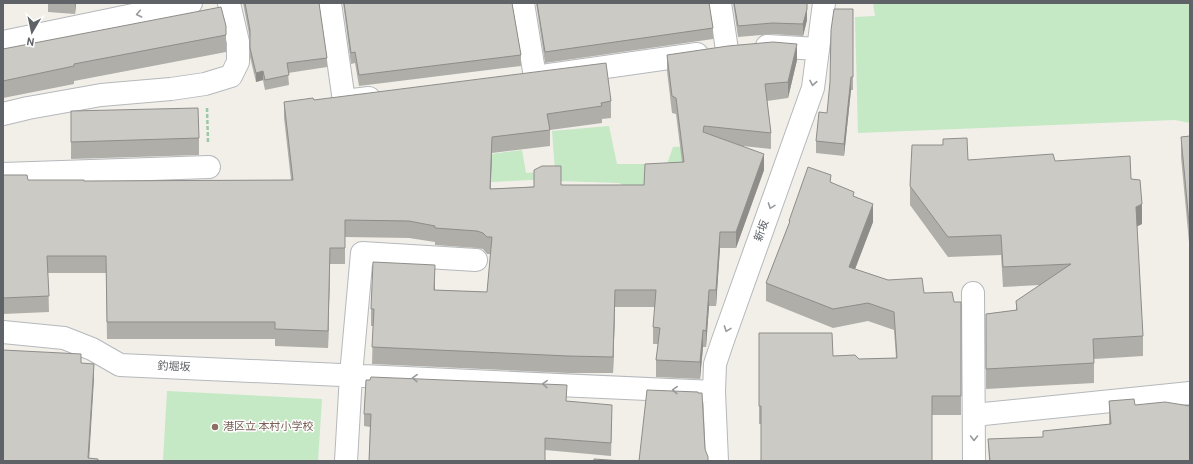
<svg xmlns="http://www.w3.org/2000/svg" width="1193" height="464" viewBox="0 0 1193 464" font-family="Overpass,'Noto Sans JP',sans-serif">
	<rect width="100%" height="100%" fill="#f1efe8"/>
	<path fill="#c5e8c5" d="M873,3H1190V123L1175,120L858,133L855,17L875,16Z
		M609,126L617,164H667L673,147L715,145L643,198L619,183L529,180L456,184L366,170L522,150L526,173L555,170L552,131Z
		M167,391L322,399L318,461H163Z"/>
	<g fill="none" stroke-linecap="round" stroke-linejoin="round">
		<g stroke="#b5b8bc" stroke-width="24">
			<path id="minor" d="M330,3L344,101L369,98
				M523,3L535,77L697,54
				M720,3L727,50
				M3,42L191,3
				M767,46L818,49
				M3,114L28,108L101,95L171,89L205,84L231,76L238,62V42L229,3
				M3,174L209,167
				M973,293L974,461
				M3,332L64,338L92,349L120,365L714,392
				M974,415L1190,393
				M346,461L351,375L362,253L476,260
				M717,461L714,392L715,364L722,343L813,88L824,3"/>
		</g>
		<path stroke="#9cc7a9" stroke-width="2.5" stroke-dasharray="4 2" stroke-linecap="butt" d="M207,108L208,142"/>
		<use href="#minor" stroke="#fff" stroke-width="22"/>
	</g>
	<path fill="#afaea9" d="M48,3H76L75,14L48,12Z
		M243,3H319L327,58V67L288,73L289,85L265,90L263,80L256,82L250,57V39Z
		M343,3H512L521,55V66L359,86L355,63L351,64Z
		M536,3H709L713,28V39L545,63Z
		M733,3H807V20L803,36L772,34L738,37Z
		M853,9V90H851L844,156L816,153V141L827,113Z
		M226,26V52L74,81V84L3,98V49Z
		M667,55L797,60L788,98L767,101L771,133V149L743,146L764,170L736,248H720L716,306H709L706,347H703L700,379L656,377V360L658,344H653V327L655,307H615L613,373H568L372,364L373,326H371V309L435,281V290L487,292L491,254H487L483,249L477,248L435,245V242L409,238L345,237V264H330L328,348L275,346V339H107L106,273H48L49,312L3,314V175L28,180L84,181L291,180L284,118V102L314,100L611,101V118L602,119V123L550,130V146L492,153L490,189L561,185H644L682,162L676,114L672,113L667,71Z
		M71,111L199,138V155L71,159Z
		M1190,136V253L1181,157V137Z
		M968,160L1131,179L1142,224L1137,226L1143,336V356L1094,359V383L986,389V314L1016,310V301L1040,285L1003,287L1001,255L948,257L910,205V186Z
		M831,182L854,197L873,222L855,269L924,293L954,302H961V415H932L759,424V333L833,356L859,359L896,358L894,330L868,321L833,328L766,301V283L789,224V221Z
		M567,401L612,417L611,456L545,450V461H369L370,427L364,426V414Z
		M1109,401L1135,405L1190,461H989L988,439L1043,437V431L1109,424Z"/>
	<path fill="#8f8d8a" d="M75,3H76L75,14Z
		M807,9V20L803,36V24Z
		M797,44V60L788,98V82Z
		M263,71V80L256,82V73Z
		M851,77V90L844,156V144Z
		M492,137V153L490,206V189Z
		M764,154V170L736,248V232Z
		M873,204V222L849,285V267Z
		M1142,204V224L1136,227V207Z
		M720,232V248L716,306V290Z
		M330,248V264L328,348V331Z
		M435,265V281L434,307V290Z
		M615,290V307L613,373V357Z
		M709,290V306L706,347V331Z
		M703,330V347L700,379V362Z
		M94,364V379L89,461H88Z"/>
	<path fill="#cccac5" stroke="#8f8d8a" d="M245,3H319L327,58L287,63L289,75L265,80L263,71L256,73L250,48V30Z
		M344,3H512L521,55L359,75L355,52L351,53Z
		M537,3H709L713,28L545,52Z
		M734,3H807V9L803,24L772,23L738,26Z
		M221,7L226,26V35L74,64V66L3,81V49Z
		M834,9H853V77H851L844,144L816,141L819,112L827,113L830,82L831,30Z
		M773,42L797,44L788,82L765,84L771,133L704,126L703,132L764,154L736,232H720L716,290H709L706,331L703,330L700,362L656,360L660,328L653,327L656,290H615L613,357L568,356L372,347L374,309H371L373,262L435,265L434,290L487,292L492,237H487L483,233L477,231L435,228V226L409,221L345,220V248H330L328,331L275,329V322H107L106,256H47L49,296L3,298V175H27L28,180H84V181L293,180L284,102L313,98L314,100L606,63L611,101L601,103L602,106L547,114L550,130L492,137L490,189L534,187V170L542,166H561V185H644L645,164L684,162L676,98L672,96L667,55L728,46Z
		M198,108L199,138L71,142V111Z
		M1190,136V233L1181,137Z
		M967,138L968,160L1053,154L1055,161L1130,156L1131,179L1140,180L1142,204L1136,207L1143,336L1093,339L1094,363L986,369V314L1017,310L1016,301L1071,264L1003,267L1001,235L948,237L910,186L912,145H943V139Z
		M808,167L831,175L830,182L854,192L853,196L873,204L849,267L888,280L922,278L924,293L952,292L954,302H961V396H932V461H761V406H759V333H832L833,356L855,355L859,359L897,358L894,312L868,303L833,309L766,283L790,221H789Z
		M3,350L81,354V363L94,364L88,458L98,459V461H3Z
		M371,377L567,385L566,401L612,405L611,443L545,438V461H369L371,414H364L366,380H370Z
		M647,390L698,392V393H702L705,449L708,457V461H639Z
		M1134,399L1135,405L1165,402L1190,406V461H990L988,439L1043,437V431L1111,424L1109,401Z
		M594,459L623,461H594Z"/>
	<defs><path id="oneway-chevron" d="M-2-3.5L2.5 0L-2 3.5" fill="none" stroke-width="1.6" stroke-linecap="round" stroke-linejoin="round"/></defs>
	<g stroke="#979a9d">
		<use href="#oneway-chevron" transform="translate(139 14) rotate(168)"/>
		<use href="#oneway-chevron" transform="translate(813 83) rotate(101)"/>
		<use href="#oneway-chevron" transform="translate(771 206) rotate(110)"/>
		<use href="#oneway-chevron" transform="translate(727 329) rotate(110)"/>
		<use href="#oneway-chevron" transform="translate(415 378) rotate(-178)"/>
		<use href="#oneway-chevron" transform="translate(545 384) rotate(-178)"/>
		<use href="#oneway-chevron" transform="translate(675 390) rotate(-178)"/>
		<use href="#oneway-chevron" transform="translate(974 438) rotate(90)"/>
	</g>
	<circle fill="#8d6e63" stroke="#fff" stroke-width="1.5" cx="215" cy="427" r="4"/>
	<g text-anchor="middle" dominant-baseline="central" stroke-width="3" stroke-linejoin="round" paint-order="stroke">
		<g font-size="11" fill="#5f6368" stroke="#fff">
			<text transform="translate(762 231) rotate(-70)">新坂</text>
			<text transform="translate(174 367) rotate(3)">釣堀坂</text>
		</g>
		<g font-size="11" fill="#785e54" stroke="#fff" text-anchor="start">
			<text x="223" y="427">港区立 本村小学校</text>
		</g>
	</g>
	<rect width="1193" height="464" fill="none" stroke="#5f6368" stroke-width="8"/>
	<g transform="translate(32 32) rotate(189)" stroke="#ffffff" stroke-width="3" paint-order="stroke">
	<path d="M0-3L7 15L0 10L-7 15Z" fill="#5f6368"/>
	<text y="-6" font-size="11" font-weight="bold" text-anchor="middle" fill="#5f6368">N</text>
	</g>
</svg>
